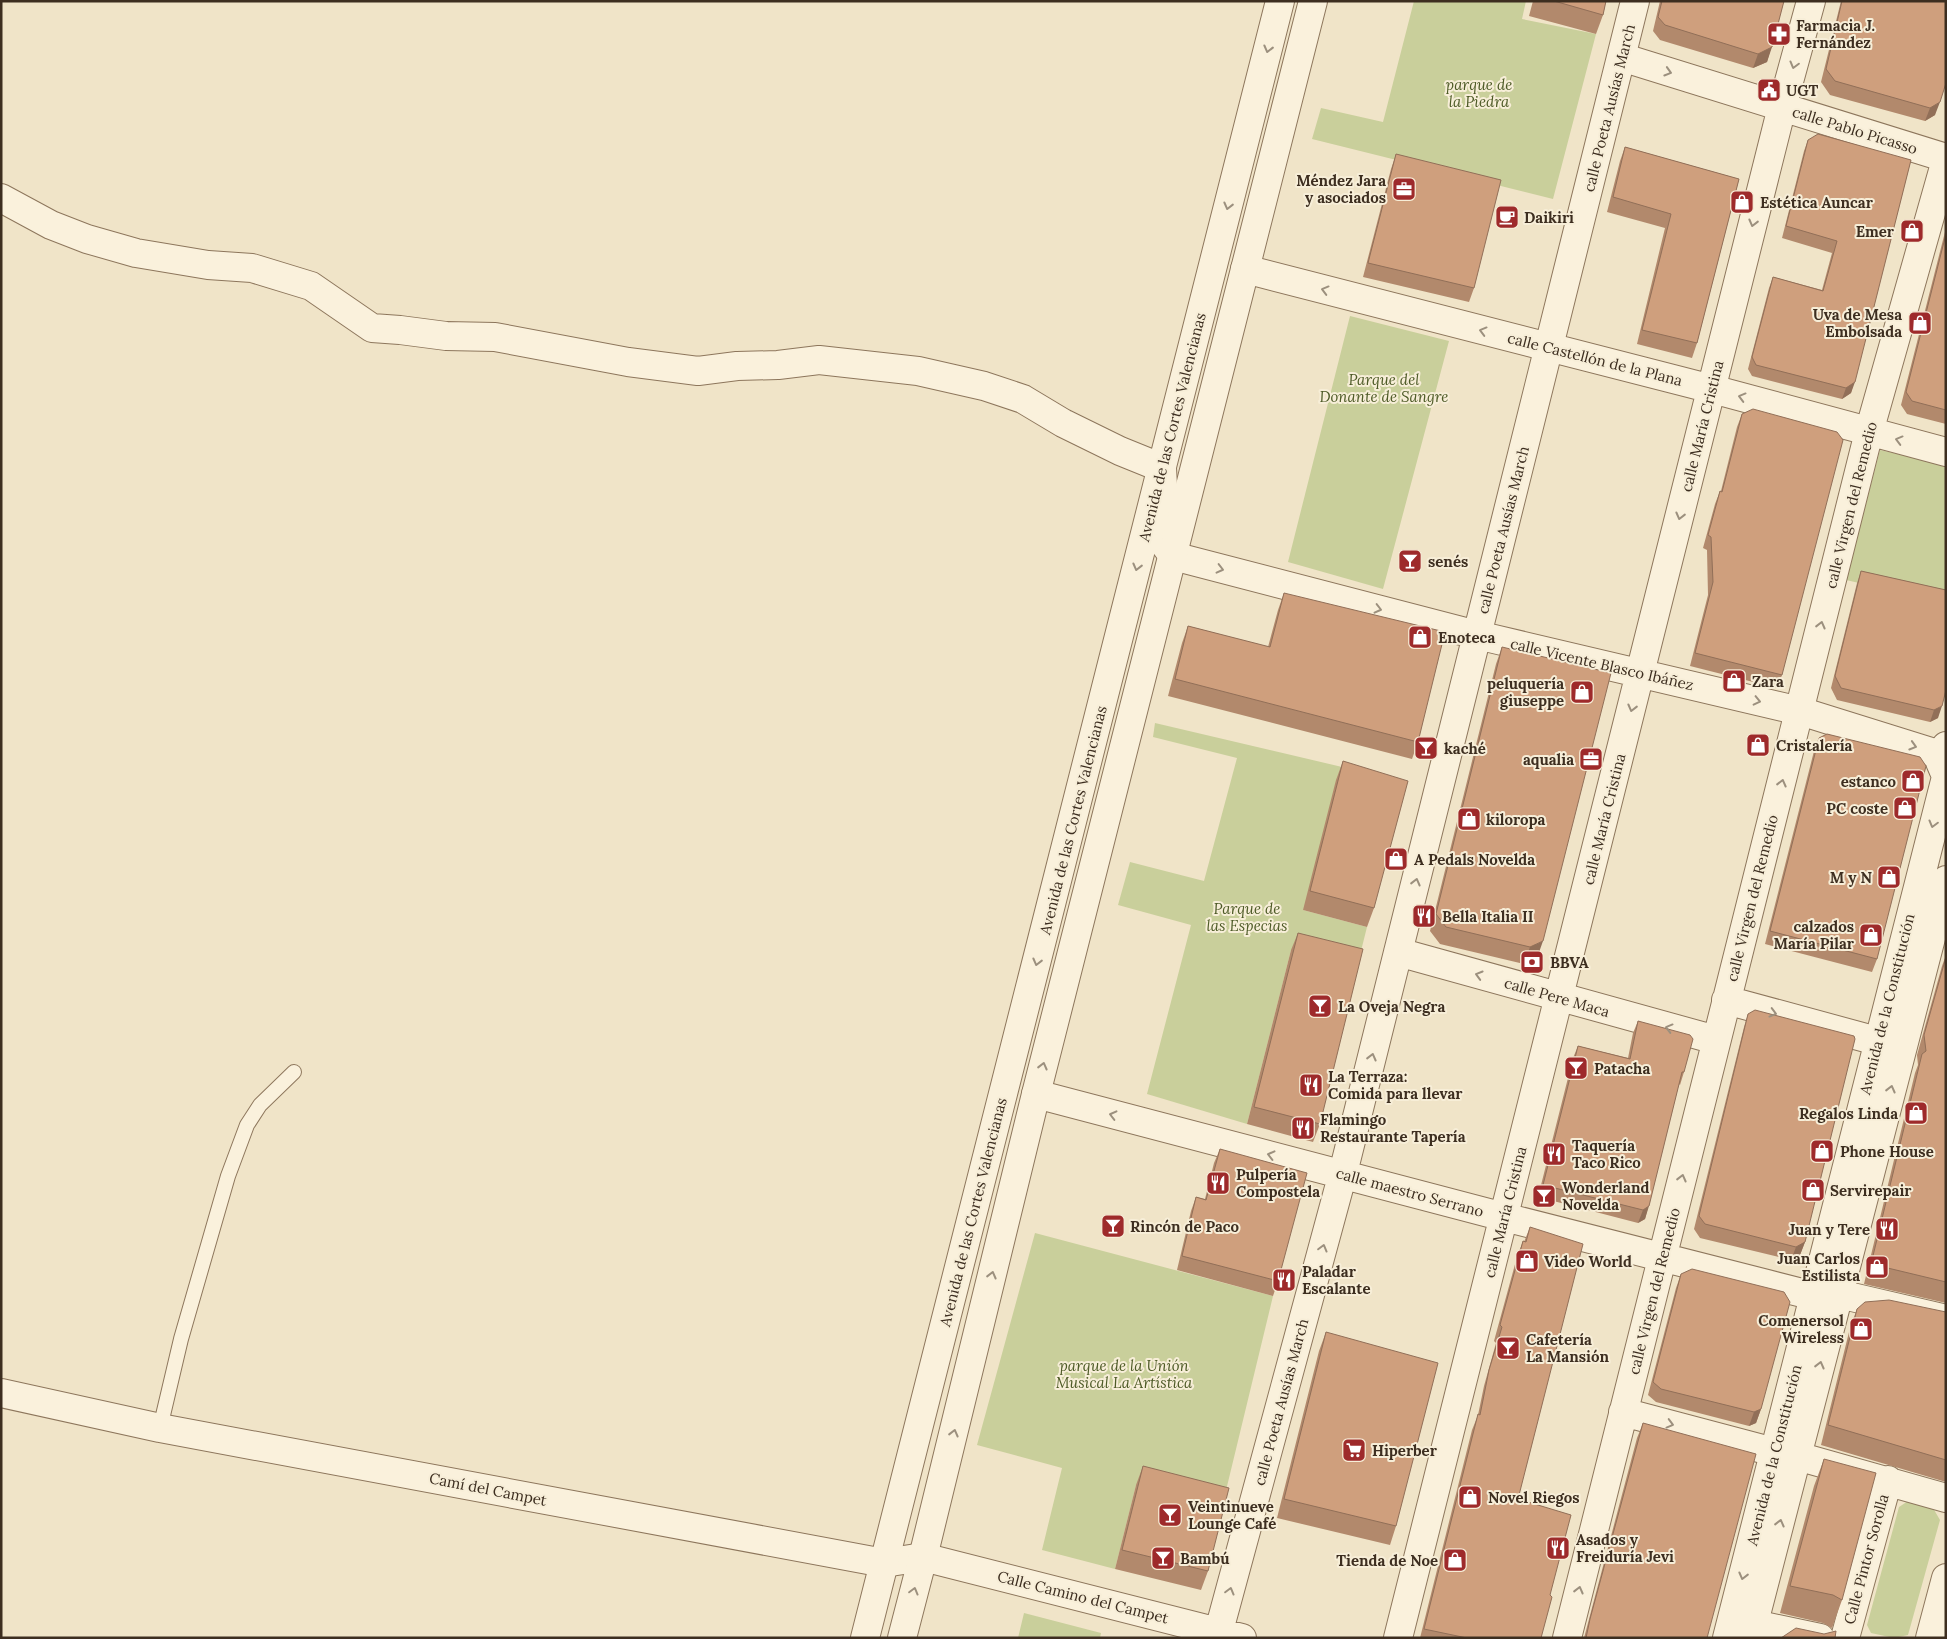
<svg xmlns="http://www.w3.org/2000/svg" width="1947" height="1639" viewBox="0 0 1947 1639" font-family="Lora,serif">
	<rect width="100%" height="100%" fill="#f0e4c8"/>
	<path fill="#c9cf9b" d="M1414,1H1526L1522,19L1596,34L1553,199L1312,139L1321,108L1383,122Z
		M1350,316L1449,341L1383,589L1288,562Z
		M1880,450L1946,465V603L1846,580Z
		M1155,723L1406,782L1303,910L1367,927L1357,967L1291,950L1247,1124L1147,1094L1191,925L1118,905L1130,862L1204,881L1237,758L1153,737Z
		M1035,1233L1273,1296L1222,1507L1136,1485L1115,1569L1042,1550L1062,1468L977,1445Z
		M1908,1501L1933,1508L1940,1520L1908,1635L1894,1638L1871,1633L1867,1625L1899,1507Z
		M1024,1613L1101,1633L1100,1638H1018Z"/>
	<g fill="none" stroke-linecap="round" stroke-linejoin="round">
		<g stroke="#8d765c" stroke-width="16">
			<path id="service" d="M160,1428L181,1339L228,1176L247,1125L260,1105L294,1072"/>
		</g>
		<g stroke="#8d765c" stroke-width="30">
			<path id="minor" d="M1621,57L1946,158
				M1,198L51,225L87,239L136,253L208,265L252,268L311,286L372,328L400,330L446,336L495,337L628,362L698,371L737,366L778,365L819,360L918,371L984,386L1023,399L1063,423L1120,451L1162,468L1164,504L1160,538L1173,556L1477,635L1800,711L1941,755
				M1245,269L1712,389L1946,452
				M1398,952L1716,1040
				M1726,1000L1877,1041
				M1036,1094L1504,1217L1814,1296
				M1839,1294L1946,1319
				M1,1393L160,1428L884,1563L923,1557L1242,1638
				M1623,1412L1774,1452
				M1797,1456L1946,1498
				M1754,1624L1820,1638
				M1217,1638L1343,1173L1635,1
				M1398,1638L1782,107L1811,1
				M1567,1638L1869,432L1946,160
				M1845,1638L1888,1480
				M1930,1638L1946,1578"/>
		</g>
		<g stroke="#8d765c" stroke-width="30">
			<path id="tertiary" d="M1946,746L1940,762L1946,776
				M865,1638L1280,1
				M902,1638L923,1557L1036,1094L1313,1
				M1727,1638L1946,777
				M1750,1638L1946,880"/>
		</g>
		<use href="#service" stroke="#faf1dc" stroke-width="14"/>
		<use href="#minor" stroke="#faf1dc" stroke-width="28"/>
		<use href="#tertiary" stroke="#faf1dc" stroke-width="28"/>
	</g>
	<path fill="#b2896c" d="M1533,1H1606L1603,15L1596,34L1529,16Z
		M1660,1H1784L1767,62L1753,68L1660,40L1653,31Z
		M1841,1H1946L1935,115L1925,121L1830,95L1821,82Z
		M1808,140L1911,160L1851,393L1842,399L1752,376L1748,369L1769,288L1773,277L1822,290L1832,253L1782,238L1804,151Z
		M1625,147L1739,179L1697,343L1692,358L1637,344L1665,228L1607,212L1620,161Z
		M1396,154L1474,288L1469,302L1363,277L1391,169Z
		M1946,228V424L1907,414L1901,405Z
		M1742,414L1782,675L1777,688L1690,666L1708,595L1707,550L1703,548L1715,504L1720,491H1721L1737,427Z
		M1861,571L1946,590L1938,718L1930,722L1837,700L1831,688L1857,583Z
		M1284,593L1418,742L1412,759L1168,696L1182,643L1188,626L1268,647L1278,610Z
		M1502,647L1537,958L1524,964L1440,944L1430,931L1496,664Z
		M1819,738L1877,959L1872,972L1765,944L1814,751Z
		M1343,761L1374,908L1367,927L1303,910L1336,780Z
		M1298,933L1320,1124L1313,1142L1247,1124L1291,950Z
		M1946,955V1303L1864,1284L1915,1073L1918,1065L1917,1055L1942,966Z
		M1748,1014L1805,1242L1800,1255L1791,1260L1700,1238L1694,1229L1744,1027Z
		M1638,1021L1684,1072L1680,1085L1679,1084L1645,1219L1638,1223L1538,1197L1573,1058L1578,1046L1628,1058L1633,1033Z
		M1220,1149L1278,1281L1273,1296L1177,1270L1191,1211L1196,1197L1205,1199L1214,1163Z
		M1530,1227L1518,1499L1550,1595L1541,1638H1420L1472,1430L1478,1415L1484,1386L1496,1343L1494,1341L1517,1257L1523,1241L1524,1242Z
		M1681,1274L1761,1409L1756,1423L1749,1426L1656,1402L1648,1395L1676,1288Z
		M1857,1309L1946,1312V1482L1821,1445L1850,1328Z
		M1326,1332L1396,1526L1390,1545L1277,1518L1319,1351Z
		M1643,1423L1707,1638H1584L1637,1438Z
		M1824,1459L1842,1600L1832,1628L1823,1623L1780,1613L1814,1486Z
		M1143,1466L1208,1571L1201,1590L1115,1569L1136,1485Z"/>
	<path fill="#916f58" d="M1772,47L1767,62L1753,68L1758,54Z
		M1940,102L1935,115L1925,121L1930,108Z
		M1855,382L1851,393L1842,399L1846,388Z
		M1942,706L1938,718L1930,722L1934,710Z
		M1543,941L1537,958L1524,964L1530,947Z
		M1649,1206L1645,1219L1638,1223L1643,1210Z
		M1805,1242L1800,1255L1791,1260L1796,1247Z
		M1761,1409L1756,1423L1749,1426L1754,1412Z"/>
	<path fill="#cf9f7d" stroke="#916f58" d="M1554,1H1606L1603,15Z
		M1662,1H1784L1772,47L1758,54L1665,25L1658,17Z
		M1842,1H1946V83L1940,102L1930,108L1835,81L1826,69Z
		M1818,134L1911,160L1855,382L1846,388L1756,365L1752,357L1773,277L1823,291L1837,241L1786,226L1808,140Z
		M1625,147L1739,179L1697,343L1642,330L1671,214L1613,197Z
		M1396,154L1501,180L1474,288L1368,263Z
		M1946,234V410L1912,401L1906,392Z
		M1753,409L1837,432L1843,440L1782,675L1695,653L1713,582L1711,537L1708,535L1720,491L1722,492L1742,414Z
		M1861,571L1946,590V690L1942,706L1934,710L1841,688L1835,676Z
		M1284,593L1445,632L1418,742L1175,679L1188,626L1270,647Z
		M1502,647L1611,673L1543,941L1530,947L1446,927L1436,914Z
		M1827,734L1920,757L1926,766L1877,959L1770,931L1819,738Z
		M1343,761L1408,781L1374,908L1310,891Z
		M1298,933L1363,949L1320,1124L1254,1107Z
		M1946,957V1282L1871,1264L1922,1054L1926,1051L1924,1035Z
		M1755,1010L1854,1036L1855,1039L1805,1242L1796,1247L1705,1224L1699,1216L1748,1014Z
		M1638,1021L1690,1035L1693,1039L1684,1072H1682L1649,1206L1643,1210L1543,1185L1578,1046L1630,1059Z
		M1220,1149L1307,1173L1278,1281L1182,1256L1196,1197L1206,1200Z
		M1530,1227L1583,1244L1518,1499L1571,1515L1550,1595L1552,1597L1541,1638H1467L1424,1629L1478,1414L1480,1415L1489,1370L1502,1327L1500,1325L1523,1241L1526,1242Z
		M1692,1269L1784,1292L1790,1302L1761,1409L1754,1412L1661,1389L1653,1382L1681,1274Z
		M1889,1300L1946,1312V1460L1828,1425L1857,1309L1865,1302Z
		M1326,1332L1438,1363L1396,1526L1284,1499Z
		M1643,1423L1756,1454L1707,1638H1586L1590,1619Z
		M1824,1459L1876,1473L1842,1600L1833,1595L1790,1586Z
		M1143,1466L1229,1488L1208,1571L1122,1550Z
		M1796,1628L1824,1634L1836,1631L1835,1638H1781Z"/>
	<defs><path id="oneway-chevron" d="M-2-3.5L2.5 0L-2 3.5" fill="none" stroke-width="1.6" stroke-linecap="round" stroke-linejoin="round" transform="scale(1.25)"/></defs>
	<g stroke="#9c907e">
		<use href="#oneway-chevron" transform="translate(1268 49) rotate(104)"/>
		<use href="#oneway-chevron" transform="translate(1794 65) rotate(105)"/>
		<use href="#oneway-chevron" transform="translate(1668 72) rotate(17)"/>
		<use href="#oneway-chevron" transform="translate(1228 206) rotate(104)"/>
		<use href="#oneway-chevron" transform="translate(1753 223) rotate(104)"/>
		<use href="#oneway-chevron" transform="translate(1325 290) rotate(-165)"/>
		<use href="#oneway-chevron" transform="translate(1483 331) rotate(-165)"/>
		<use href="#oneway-chevron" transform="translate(1742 397) rotate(-165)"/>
		<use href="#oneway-chevron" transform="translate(1899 440) rotate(-165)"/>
		<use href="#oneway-chevron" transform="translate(1680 516) rotate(104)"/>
		<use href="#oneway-chevron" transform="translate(1137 567) rotate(104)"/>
		<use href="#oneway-chevron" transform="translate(1220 569) rotate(14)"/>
		<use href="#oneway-chevron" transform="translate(1378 609) rotate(14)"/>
		<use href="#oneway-chevron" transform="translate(1821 625) rotate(-76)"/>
		<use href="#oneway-chevron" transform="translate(1757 701) rotate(13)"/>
		<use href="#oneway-chevron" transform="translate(1632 708) rotate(104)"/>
		<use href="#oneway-chevron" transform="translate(1913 746) rotate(17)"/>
		<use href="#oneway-chevron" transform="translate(1782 783) rotate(-76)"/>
		<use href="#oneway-chevron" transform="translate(1933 824) rotate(105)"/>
		<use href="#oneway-chevron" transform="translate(1416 882) rotate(-76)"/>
		<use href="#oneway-chevron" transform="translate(1037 962) rotate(104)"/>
		<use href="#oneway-chevron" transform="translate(1479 975) rotate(-164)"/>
		<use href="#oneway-chevron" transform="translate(1773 1013) rotate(15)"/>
		<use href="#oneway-chevron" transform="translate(1669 1028) rotate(-165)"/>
		<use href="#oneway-chevron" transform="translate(1372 1057) rotate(-76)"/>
		<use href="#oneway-chevron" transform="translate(1043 1066) rotate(-76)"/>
		<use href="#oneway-chevron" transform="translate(1891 1089) rotate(-76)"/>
		<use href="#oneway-chevron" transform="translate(1113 1115) rotate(-166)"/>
		<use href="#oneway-chevron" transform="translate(1271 1155) rotate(-166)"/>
		<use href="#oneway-chevron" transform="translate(1682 1178) rotate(-76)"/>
		<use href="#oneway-chevron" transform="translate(1323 1248) rotate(-75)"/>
		<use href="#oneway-chevron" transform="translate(992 1275) rotate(-76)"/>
		<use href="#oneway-chevron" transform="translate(1820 1365) rotate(-76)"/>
		<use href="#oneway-chevron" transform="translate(1670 1424) rotate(15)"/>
		<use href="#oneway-chevron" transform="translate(954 1433) rotate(-76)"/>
		<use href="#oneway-chevron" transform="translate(1780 1523) rotate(-76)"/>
		<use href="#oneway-chevron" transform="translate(1743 1576) rotate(104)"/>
		<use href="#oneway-chevron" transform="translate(1579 1590) rotate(-76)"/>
		<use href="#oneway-chevron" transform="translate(914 1591) rotate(-75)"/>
		<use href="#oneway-chevron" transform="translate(1230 1591) rotate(-75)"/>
	</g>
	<defs>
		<g id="pharmacy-square" transform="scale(1.25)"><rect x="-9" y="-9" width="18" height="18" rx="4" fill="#9e2a2b" stroke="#f7eed8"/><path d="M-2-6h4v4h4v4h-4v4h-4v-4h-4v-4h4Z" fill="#fff"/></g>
		<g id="civic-square" transform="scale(1.25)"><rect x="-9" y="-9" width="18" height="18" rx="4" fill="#9e2a2b" stroke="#f7eed8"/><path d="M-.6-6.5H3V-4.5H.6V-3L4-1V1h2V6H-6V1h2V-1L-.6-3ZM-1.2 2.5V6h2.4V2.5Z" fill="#fff"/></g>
		<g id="office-square" transform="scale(1.25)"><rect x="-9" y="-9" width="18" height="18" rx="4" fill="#9e2a2b" stroke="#f7eed8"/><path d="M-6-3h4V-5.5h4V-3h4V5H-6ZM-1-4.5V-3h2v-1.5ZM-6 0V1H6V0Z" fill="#fff"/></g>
		<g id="shop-square" transform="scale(1.25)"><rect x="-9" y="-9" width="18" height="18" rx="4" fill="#9e2a2b" stroke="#f7eed8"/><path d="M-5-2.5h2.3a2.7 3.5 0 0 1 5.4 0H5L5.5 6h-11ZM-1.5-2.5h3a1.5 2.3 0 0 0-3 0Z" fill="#fff"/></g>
		<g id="cafe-square" transform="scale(1.25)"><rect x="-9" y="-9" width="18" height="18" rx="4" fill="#9e2a2b" stroke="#f7eed8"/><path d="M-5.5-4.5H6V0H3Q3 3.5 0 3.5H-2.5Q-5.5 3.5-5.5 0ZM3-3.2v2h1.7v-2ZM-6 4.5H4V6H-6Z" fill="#fff"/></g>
		<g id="bar-square" transform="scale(1.25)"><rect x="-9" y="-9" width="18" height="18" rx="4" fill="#9e2a2b" stroke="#f7eed8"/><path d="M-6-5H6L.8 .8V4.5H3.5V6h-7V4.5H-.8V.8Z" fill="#fff"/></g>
		<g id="restaurant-square" transform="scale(1.25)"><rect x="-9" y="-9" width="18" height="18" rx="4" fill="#9e2a2b" stroke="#f7eed8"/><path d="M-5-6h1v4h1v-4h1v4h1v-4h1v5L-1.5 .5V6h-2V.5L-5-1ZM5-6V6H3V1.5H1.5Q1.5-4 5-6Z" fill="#fff"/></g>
		<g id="bank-square" transform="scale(1.25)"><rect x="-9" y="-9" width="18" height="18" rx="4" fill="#9e2a2b" stroke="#f7eed8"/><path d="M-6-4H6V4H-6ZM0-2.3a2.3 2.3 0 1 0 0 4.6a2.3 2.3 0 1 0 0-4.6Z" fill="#fff"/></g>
		<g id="supermarket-square" transform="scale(1.25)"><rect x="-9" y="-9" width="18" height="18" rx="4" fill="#9e2a2b" stroke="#f7eed8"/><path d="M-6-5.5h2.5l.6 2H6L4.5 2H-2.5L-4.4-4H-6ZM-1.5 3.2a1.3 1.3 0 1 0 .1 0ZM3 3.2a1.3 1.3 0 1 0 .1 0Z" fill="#fff"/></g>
	</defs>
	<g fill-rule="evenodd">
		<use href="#pharmacy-square" x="1779" y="34"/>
		<use href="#civic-square" x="1769" y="90"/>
		<use href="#office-square" x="1404" y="189"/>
		<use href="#shop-square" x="1742" y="202"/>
		<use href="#cafe-square" x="1507" y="217"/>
		<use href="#shop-square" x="1912" y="231"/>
		<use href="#shop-square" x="1920" y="323"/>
		<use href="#bar-square" x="1410" y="561"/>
		<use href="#shop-square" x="1420" y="637"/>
		<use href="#shop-square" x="1734" y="681"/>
		<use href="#shop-square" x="1582" y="692"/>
		<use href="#shop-square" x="1758" y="745"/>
		<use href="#bar-square" x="1426" y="748"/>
		<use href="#office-square" x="1591" y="759"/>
		<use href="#shop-square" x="1913" y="781"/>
		<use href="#shop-square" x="1905" y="808"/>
		<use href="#shop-square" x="1469" y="819"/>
		<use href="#shop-square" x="1396" y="859"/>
		<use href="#shop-square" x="1889" y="877"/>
		<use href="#restaurant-square" x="1424" y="916"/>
		<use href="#shop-square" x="1871" y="935"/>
		<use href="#bank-square" x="1532" y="962"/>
		<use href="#bar-square" x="1320" y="1006"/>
		<use href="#bar-square" x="1576" y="1068"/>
		<use href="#restaurant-square" x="1311" y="1085"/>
		<use href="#shop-square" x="1916" y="1113"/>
		<use href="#restaurant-square" x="1303" y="1128"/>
		<use href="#shop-square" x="1822" y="1151"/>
		<use href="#restaurant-square" x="1554" y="1154"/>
		<use href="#restaurant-square" x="1218" y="1183"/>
		<use href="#shop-square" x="1813" y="1190"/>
		<use href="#bar-square" x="1544" y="1196"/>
		<use href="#bar-square" x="1113" y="1226"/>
		<use href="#restaurant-square" x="1887" y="1229"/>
		<use href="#shop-square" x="1527" y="1261"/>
		<use href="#shop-square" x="1877" y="1267"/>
		<use href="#restaurant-square" x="1284" y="1280"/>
		<use href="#shop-square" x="1861" y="1329"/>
		<use href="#bar-square" x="1508" y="1348"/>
		<use href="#supermarket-square" x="1354" y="1450"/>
		<use href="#shop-square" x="1470" y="1497"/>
		<use href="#bar-square" x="1170" y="1515"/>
		<use href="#restaurant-square" x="1558" y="1548"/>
		<use href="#bar-square" x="1163" y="1558"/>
		<use href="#shop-square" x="1455" y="1560"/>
	</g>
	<g text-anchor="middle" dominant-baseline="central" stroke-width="4" stroke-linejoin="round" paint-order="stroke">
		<g font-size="15" font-weight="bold" fill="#3d2e20" stroke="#f7eed8" text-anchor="start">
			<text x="1796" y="25">Farmacia J.<tspan x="1796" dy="17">Fernández</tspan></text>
			<text x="1786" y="90">UGT</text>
			<text x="1386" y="180" text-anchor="end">Méndez Jara<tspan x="1386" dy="17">y asociados</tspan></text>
			<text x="1760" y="202">Estética Auncar</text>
			<text x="1524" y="217">Daikiri</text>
			<text x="1894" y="231" text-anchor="end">Emer</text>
			<text x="1902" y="314" text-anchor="end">Uva de Mesa<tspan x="1902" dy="17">Embolsada</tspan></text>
			<text x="1428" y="561">senés</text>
			<text x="1438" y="637">Enoteca</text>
			<text x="1752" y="681">Zara</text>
			<text x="1564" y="683" text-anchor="end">peluquería<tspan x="1564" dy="17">giuseppe</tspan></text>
			<text x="1776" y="745">Cristalería</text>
			<text x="1444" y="748">kaché</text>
			<text x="1574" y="759" text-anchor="end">aqualia</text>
			<text x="1896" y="781" text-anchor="end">estanco</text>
			<text x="1888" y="808" text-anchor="end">PC coste</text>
			<text x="1486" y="819">kiloropa</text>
			<text x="1414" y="859">A Pedals Novelda</text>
			<text x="1872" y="877" text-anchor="end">M y N</text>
			<text x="1442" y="916">Bella Italia II</text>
			<text x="1854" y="926" text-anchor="end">calzados<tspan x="1854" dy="17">María Pilar</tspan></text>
			<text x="1550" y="962">BBVA</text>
			<text x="1338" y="1006">La Oveja Negra</text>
			<text x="1594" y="1068">Patacha</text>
			<text x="1328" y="1076">La Terraza:<tspan x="1328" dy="17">Comida para llevar</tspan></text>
			<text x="1898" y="1113" text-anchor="end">Regalos Linda</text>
			<text x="1320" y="1119">Flamingo<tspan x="1320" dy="17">Restaurante Tapería</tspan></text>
			<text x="1572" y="1145">Taquería<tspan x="1572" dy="17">Taco Rico</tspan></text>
			<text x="1840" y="1151">Phone House</text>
			<text x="1236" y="1174">Pulpería<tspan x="1236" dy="17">Compostela</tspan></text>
			<text x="1562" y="1187">Wonderland<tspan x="1562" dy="17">Novelda</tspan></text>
			<text x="1830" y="1190">Servirepair</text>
			<text x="1130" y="1226">Rincón de Paco</text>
			<text x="1870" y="1229" text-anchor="end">Juan y Tere</text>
			<text x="1860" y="1258" text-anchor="end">Juan Carlos<tspan x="1860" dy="17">Estilista</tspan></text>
			<text x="1544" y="1261">Video World</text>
			<text x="1302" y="1271">Paladar<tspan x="1302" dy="17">Escalante</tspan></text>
			<text x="1844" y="1320" text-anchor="end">Comenersol<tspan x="1844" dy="17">Wireless</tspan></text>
			<text x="1526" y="1339">Cafetería<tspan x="1526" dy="17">La Mansión</tspan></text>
			<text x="1372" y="1450">Hiperber</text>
			<text x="1488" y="1497">Novel Riegos</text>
			<text x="1188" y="1506">Veintinueve<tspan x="1188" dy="17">Lounge Café</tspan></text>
			<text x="1576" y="1539">Asados y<tspan x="1576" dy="17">Freiduría Jevi</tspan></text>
			<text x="1180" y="1558">Bambú</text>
			<text x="1438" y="1560" text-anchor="end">Tienda de Noe</text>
		</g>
		<g font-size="15" font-style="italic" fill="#4d5a26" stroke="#f7eed8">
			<text x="1479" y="84">parque de<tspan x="1479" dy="17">la Piedra</tspan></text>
			<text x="1384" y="379">Parque del<tspan x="1384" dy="17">Donante de Sangre</tspan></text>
			<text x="1247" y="908">Parque de<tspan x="1247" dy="17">las Especias</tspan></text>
			<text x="1124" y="1365">parque de la Unión<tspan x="1124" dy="17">Musical La Artística</tspan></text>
		</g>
		<g font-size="15" fill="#3d2e20" stroke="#f7eed8">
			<text transform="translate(1609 108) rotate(-76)">calle Poeta Ausías March</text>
			<text transform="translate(1855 130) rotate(17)">calle Pablo Picasso</text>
			<text transform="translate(1595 359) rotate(14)">calle Castellón de la Plana</text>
			<text transform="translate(1702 426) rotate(-76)">calle María Cristina</text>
			<text transform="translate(1172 427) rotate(-76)">Avenida de las Cortes Valencianas</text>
			<text transform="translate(1851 505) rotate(-76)">calle Virgen del Remedio</text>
			<text transform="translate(1503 530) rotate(-76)">calle Poeta Ausías March</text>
			<text transform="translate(1602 664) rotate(13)">calle Vicente Blasco Ibáñez</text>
			<text transform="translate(1604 819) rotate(-76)">calle María Cristina</text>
			<text transform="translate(1073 820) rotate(-76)">Avenida de las Cortes Valencianas</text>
			<text transform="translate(1752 898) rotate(-76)">calle Virgen del Remedio</text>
			<text transform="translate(1557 997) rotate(16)">calle Pere Maca</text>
			<text transform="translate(1887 1004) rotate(-76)">Avenida de la Constitución</text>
			<text transform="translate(1410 1192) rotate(15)">calle maestro Serrano</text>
			<text transform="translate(973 1212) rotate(-76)">Avenida de las Cortes Valencianas</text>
			<text transform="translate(1505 1212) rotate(-76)">calle María Cristina</text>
			<text transform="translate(1654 1291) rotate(-76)">calle Virgen del Remedio</text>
			<text transform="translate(1281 1402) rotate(-75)">calle Poeta Ausías March</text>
			<text transform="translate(1774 1455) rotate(-76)">Avenida de la Constitución</text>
			<text transform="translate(488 1489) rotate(11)">Camí del Campet</text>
			<text transform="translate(1866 1559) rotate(-75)">Calle Pintor Sorolla</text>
			<text transform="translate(1083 1597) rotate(14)">Calle Camino del Campet</text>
		</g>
	</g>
	<rect width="1947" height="1639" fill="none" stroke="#3d2e20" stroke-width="5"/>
</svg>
